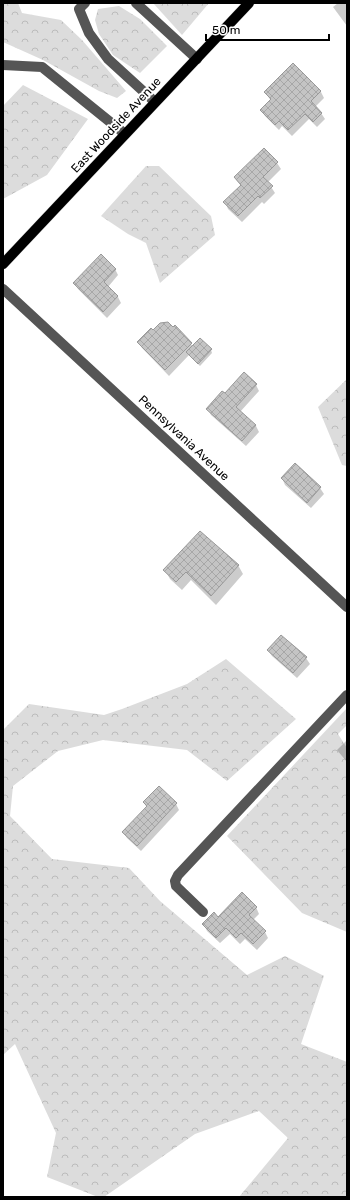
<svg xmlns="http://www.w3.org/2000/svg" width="350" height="1200" viewBox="0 0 350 1200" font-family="Rubik,sans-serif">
	<defs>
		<pattern id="forest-crowns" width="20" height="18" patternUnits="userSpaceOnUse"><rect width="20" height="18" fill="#dcdcdc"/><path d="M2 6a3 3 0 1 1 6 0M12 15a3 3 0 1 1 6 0" fill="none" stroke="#bbb"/></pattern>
		<pattern id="building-cross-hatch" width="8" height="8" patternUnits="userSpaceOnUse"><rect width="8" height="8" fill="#c4c4c4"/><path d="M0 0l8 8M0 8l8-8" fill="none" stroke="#a7a7a7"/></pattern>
	</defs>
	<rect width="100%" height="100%" fill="#fff"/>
	<path fill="url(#forest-crowns)" d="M3,3H18L22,13L61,20L82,40L126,91L117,98L99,91L43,60L3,42Z
		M153,3H209L182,35Z
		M119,6L140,19L167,46L140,73L113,55L99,34L95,20L98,9Z
		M23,85L88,119L47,175L3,199V106Z
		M146,166H159L211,216L215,235L160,283L146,243L128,234L101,216Z
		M347,379V466L342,465L318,407Z
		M226,659L296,719L227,781L187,750L103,740L58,751L13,786L10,816L52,859L129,868L160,901L247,975L285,956L324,976L301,1044L347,1062V1197H239L288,1138L259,1111L195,1134L104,1197H98L47,1177L56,1133L15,1044L3,1055V730L29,704L104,715L122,709L187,684Z
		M347,708V725L338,734L347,748V932L302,913L227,836Z"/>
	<path fill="#0003" d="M338,3H347V26L333,7Z
		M293,64L321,92L324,98L315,107L321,113L325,119L317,127L309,119L292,136L282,126L279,130L265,116L261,110L271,101L265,92Z
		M264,149L277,163L281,169L268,182L275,193L264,204L262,202L242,222L228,209L225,202L241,186L235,178Z
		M115,269L118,275L108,287L118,297L121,303L107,318L78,289L74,283Z
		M153,331L191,344L193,347L211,350L212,353L200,366L189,355L169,376L142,348L138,342Z
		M256,385L259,391L240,412L256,426L259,432L246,446L211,415L208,409L225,395Z
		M295,464L320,488L324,494L311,508L285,485L282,478Z
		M238,565L243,574L216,605L191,580L182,590L170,579L165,570Z
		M268,650L306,658L310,664L297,678L272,656Z
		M347,740V762L337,750Z
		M144,803L176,804L179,810L141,851L127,838L123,832L147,808Z
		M256,907L259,914L253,920L265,932L268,938L257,950L245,939L240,944L230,934L220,943L207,931L204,925L218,918Z"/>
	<path fill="url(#building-cross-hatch)" stroke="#999" d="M293,63L321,91L311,101L322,113L313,122L305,114L288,130L279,121L275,125L260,110L271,99L264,92Z
		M264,148L278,162L263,177L273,186L260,198L258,196L238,216L223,202L241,185L234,177Z
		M101,254L116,269L104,282L118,296L103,312L73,283Z
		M168,322L173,327L175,325L192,343L165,370L137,342L151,328L153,330L160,323Z
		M200,338L212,349L198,364L186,352Z
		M244,372L257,384L236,407L256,425L242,441L206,409L222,391L225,393Z
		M295,463L321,487L307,503L281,478Z
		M200,531L239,565L211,596L186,572L176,582L163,570Z
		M281,635L307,657L293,673L267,650Z
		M159,786L177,803L137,846L122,832L147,806L143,802Z
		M242,892L257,907L249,915L266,931L253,944L241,933L236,938L226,928L216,938L202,924L214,912L218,917Z"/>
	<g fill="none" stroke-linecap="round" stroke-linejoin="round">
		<g stroke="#dbdbdb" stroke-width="11">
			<path id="major" d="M3,264L249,3"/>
		</g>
		<path stroke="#555" stroke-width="10" d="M85,3L79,9L89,33L108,59L155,102
			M136,3L197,59
			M3,65L42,67L125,134
			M3,289L347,607
			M203,912L176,886L175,881L178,875L347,695"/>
		<use href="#major" stroke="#000" stroke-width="10"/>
	</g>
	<g text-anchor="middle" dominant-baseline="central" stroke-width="4" stroke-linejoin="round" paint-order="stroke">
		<g font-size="12" fill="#000" stroke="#fff">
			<text transform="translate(116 125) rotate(-47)">East Woodside Avenue</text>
			<text transform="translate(184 438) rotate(43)">Pennsylvania Avenue</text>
		</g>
	</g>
	<rect width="350" height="1200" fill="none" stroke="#000000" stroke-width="8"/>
	<path d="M206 34v6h123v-6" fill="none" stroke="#000000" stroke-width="2"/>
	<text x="212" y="34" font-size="12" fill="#000000" stroke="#ffffff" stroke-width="3" paint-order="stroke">50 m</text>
</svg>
